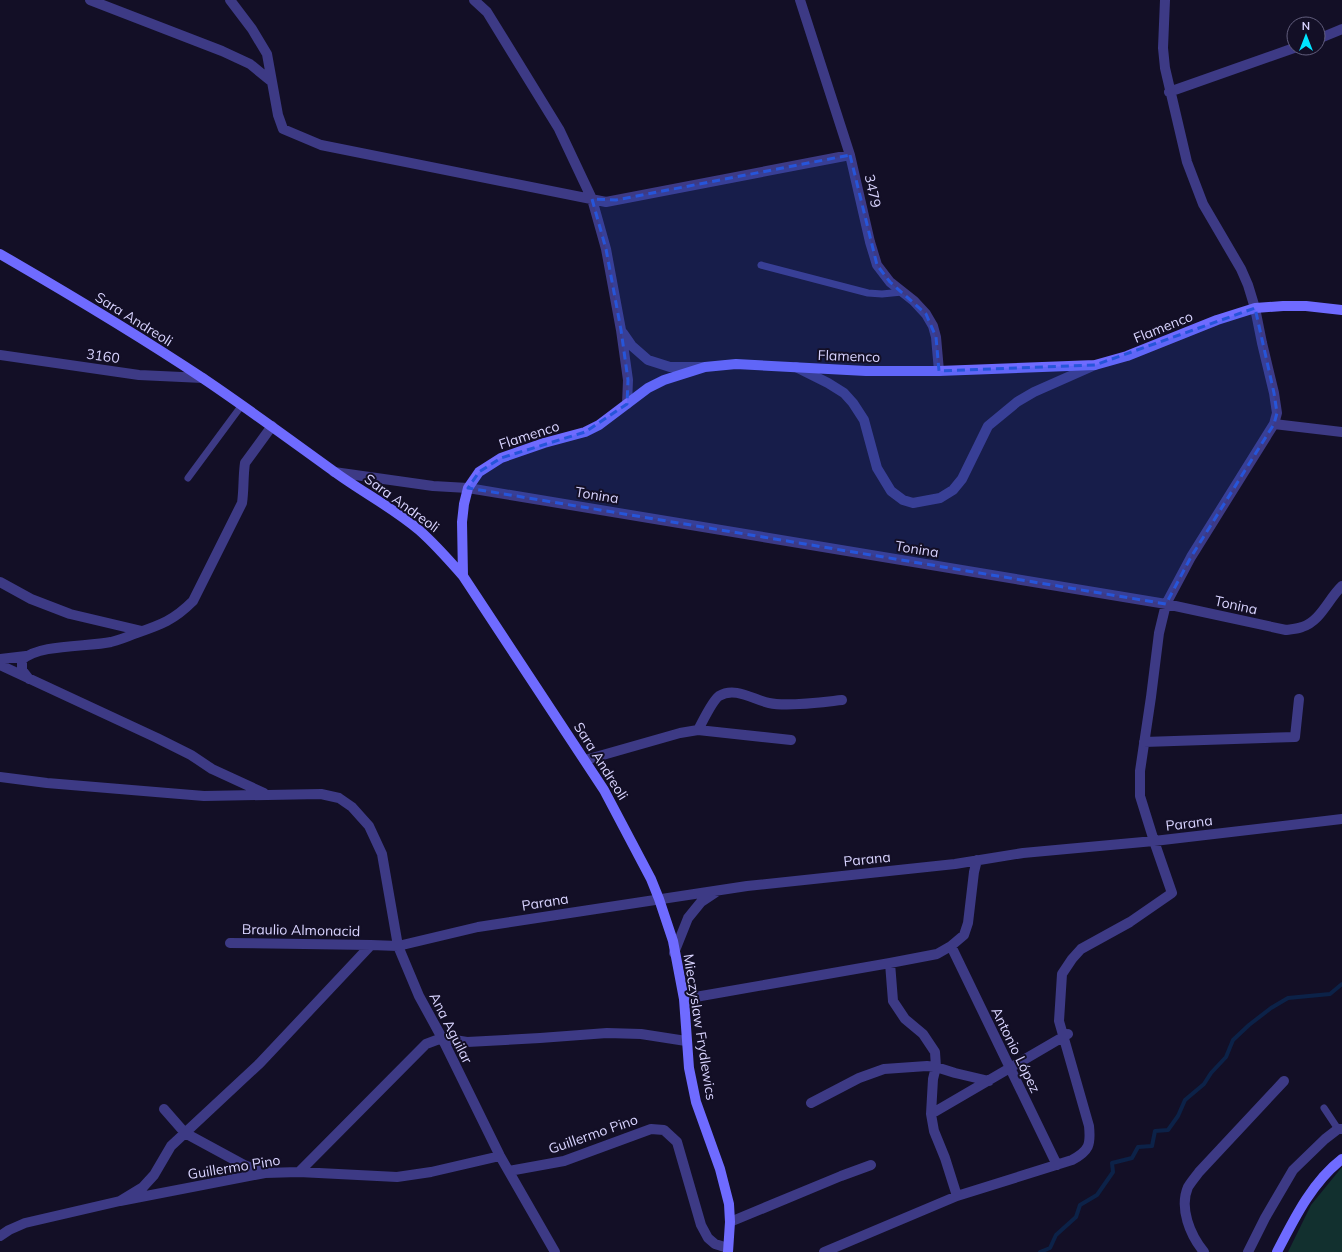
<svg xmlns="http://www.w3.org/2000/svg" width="1342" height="1252" viewBox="0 0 1342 1252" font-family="Mulish,sans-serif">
	<rect width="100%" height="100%" fill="#130f26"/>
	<path fill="#12302f" d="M1342,1167V1252H1288L1311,1205Z"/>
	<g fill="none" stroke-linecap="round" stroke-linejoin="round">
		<path stroke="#0c2248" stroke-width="4" d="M1040,1252L1050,1248L1056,1235L1076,1217L1080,1205L1097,1195L1113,1172L1112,1163L1132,1158L1138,1147L1152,1146L1155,1131L1168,1130L1178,1116L1185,1100L1204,1084L1211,1073L1226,1057L1233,1040L1249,1025L1271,1008L1288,998L1330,994L1342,984"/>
		<path stroke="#3d3a85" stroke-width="7" d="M761,265L868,293L882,294L902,292
			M188,478L242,405
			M1324,1108L1338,1129"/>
		<path stroke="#3d3a85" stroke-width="10" d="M90,0L222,51L250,64L272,82
			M230,0L252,29L267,54L278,115L283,129L321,145L606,202L850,155
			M474,0L487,12L559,129L592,199L606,249L621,330L628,380L627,404
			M800,0L850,155L870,242L877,265L890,282L914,301L926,314L933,326L936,337L939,371
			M1318,39L1342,29
			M1169,92L1294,48
			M623,333L632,346L648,360L670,367H702
			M0,355L139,375L203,378
			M796,367L828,383L844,393L853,403L864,420L877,468L891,491L903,500L913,503L940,498L953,490L962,479L988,426L1017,402L1034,392L1095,365
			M1274,424L1342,432
			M334,472L433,486L468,488L1166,604L1286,630C1291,629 1297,629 1302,627C1321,621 1328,599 1342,586
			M0,582L31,599L70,614L142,631
			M0,659L26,656
			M0,665L157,738L191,755L212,769L264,793
			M29,679L22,670V660C38,644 88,647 111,642C119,640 127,637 134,634C160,625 173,621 193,601L242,503C244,490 243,476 245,463L272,426
			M698,730C703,721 712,701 719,696C735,686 754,700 769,703C787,707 823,702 842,700
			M1144,742L1295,737L1299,699
			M585,760L680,733L698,730L791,740
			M0,777L47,783L204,796L321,794L339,798L352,807L369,826L382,854L398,946L419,996L442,1038L500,1156L555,1252
			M230,943L371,945
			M951,946L1057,1165
			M674,953L688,918L701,902L716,892
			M890,963L893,1001L905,1019L923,1034L935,1052L936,1067L933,1079L931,1114L934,1131L945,1158L957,1196
			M684,999L890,963L937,954L951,946L964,935L968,923L974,872L977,860
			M811,1103L859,1078L884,1069L927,1066L936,1067L955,1073L989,1081
			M164,1109L185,1133L244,1165L265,1173
			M931,1114L1068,1034
			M509,1171L564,1161L651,1129L664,1130L677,1142L701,1225L708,1238L715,1244L728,1248
			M299,1172L426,1044L442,1038L467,1042L540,1038L607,1033L641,1034L686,1041
			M120,1201L143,1187L154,1175L171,1146L260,1063L371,945L398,946L478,927L747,886L955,864L1023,853L1154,841L1342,819
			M730,1222L841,1176L871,1165
			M0,1236L9,1230L25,1223L120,1201L265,1173L299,1172L397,1177L431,1172L500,1156
			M824,1252L957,1196L1072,1160C1089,1151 1091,1145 1089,1126L1059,1021L1062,974L1072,959L1081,949L1130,922L1172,893L1154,841L1140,796V771L1151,697L1159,633L1166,604L1191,557L1274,424L1277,413L1274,393L1262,343L1255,308L1248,285L1241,269L1203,204L1187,162L1165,68L1163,48L1165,0
			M1204,1252C1190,1235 1179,1208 1188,1187C1191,1182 1196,1176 1199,1172L1284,1081
			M1248,1252L1265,1218L1293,1170L1325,1139L1338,1129H1342"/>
		<path stroke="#6f6bff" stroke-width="10" d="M0,254C69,294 138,335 204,379C247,408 289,439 332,470C360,491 392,507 419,530C435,544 449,560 463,576L604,790L651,879L659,899L673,941L684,999L689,1068L696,1102L720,1169L729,1204L730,1222L728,1252
			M463,576L462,522L464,504L468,488L479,472L501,458L544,443L585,432L599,425L648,388L664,380L705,367L736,364L866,371H939L1095,365L1127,356L1217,320L1255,308L1283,306H1306L1342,310
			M1277,1252C1294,1219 1312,1182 1342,1159"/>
	</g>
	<path fill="#2655da" fill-opacity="0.2" stroke="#2655da" stroke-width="3" stroke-dasharray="8 5" stroke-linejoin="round" d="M850,155L877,265L890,282L926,314L936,337L939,371L1095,365L1255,308L1274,393L1277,413L1274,424L1191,557L1166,604L468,488L479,472L501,458L585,432L627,404L628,380L621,330L606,249L592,199L616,200Z"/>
	<g text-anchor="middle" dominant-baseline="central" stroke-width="4" stroke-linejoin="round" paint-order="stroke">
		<g font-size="14" fill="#d9d4ff" stroke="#130f26">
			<text transform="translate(873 191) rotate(78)">3479</text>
			<text transform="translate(134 319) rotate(32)">Sara Andreoli</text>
			<text transform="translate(1163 327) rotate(-22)">Flamenco</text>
			<text transform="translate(103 356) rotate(8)">3160</text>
			<text transform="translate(849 356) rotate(2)">Flamenco</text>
			<text transform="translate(529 435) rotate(-18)">Flamenco</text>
			<text transform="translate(597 495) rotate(9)">Tonina</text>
			<text transform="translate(402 503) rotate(36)">Sara Andreoli</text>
			<text transform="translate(917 549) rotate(9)">Tonina</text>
			<text transform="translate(1236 605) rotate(12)">Tonina</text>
			<text transform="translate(601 761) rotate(58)">Sara Andreoli</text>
			<text transform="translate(1189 823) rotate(-7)">Parana</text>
			<text transform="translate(867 859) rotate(-6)">Parana</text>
			<text transform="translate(545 902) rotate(-9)">Parana</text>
			<text transform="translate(301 930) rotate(1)">Braulio Almonacid</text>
			<text transform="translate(700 1027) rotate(81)">Mieczyslaw Frydlewics</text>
			<text transform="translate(451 1028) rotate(63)">Ana Aguilar</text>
			<text transform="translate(1016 1050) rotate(64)">Antonio López</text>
			<text transform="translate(593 1134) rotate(-19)">Guillermo Pino</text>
			<text transform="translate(234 1167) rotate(-9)">Guillermo Pino</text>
		</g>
	</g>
	<g transform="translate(1306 36)"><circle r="19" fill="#130f26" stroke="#625e7d"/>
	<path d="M0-3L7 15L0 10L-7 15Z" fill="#00e5ff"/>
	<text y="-6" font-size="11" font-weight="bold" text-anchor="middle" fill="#d9d4ff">N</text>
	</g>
</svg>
